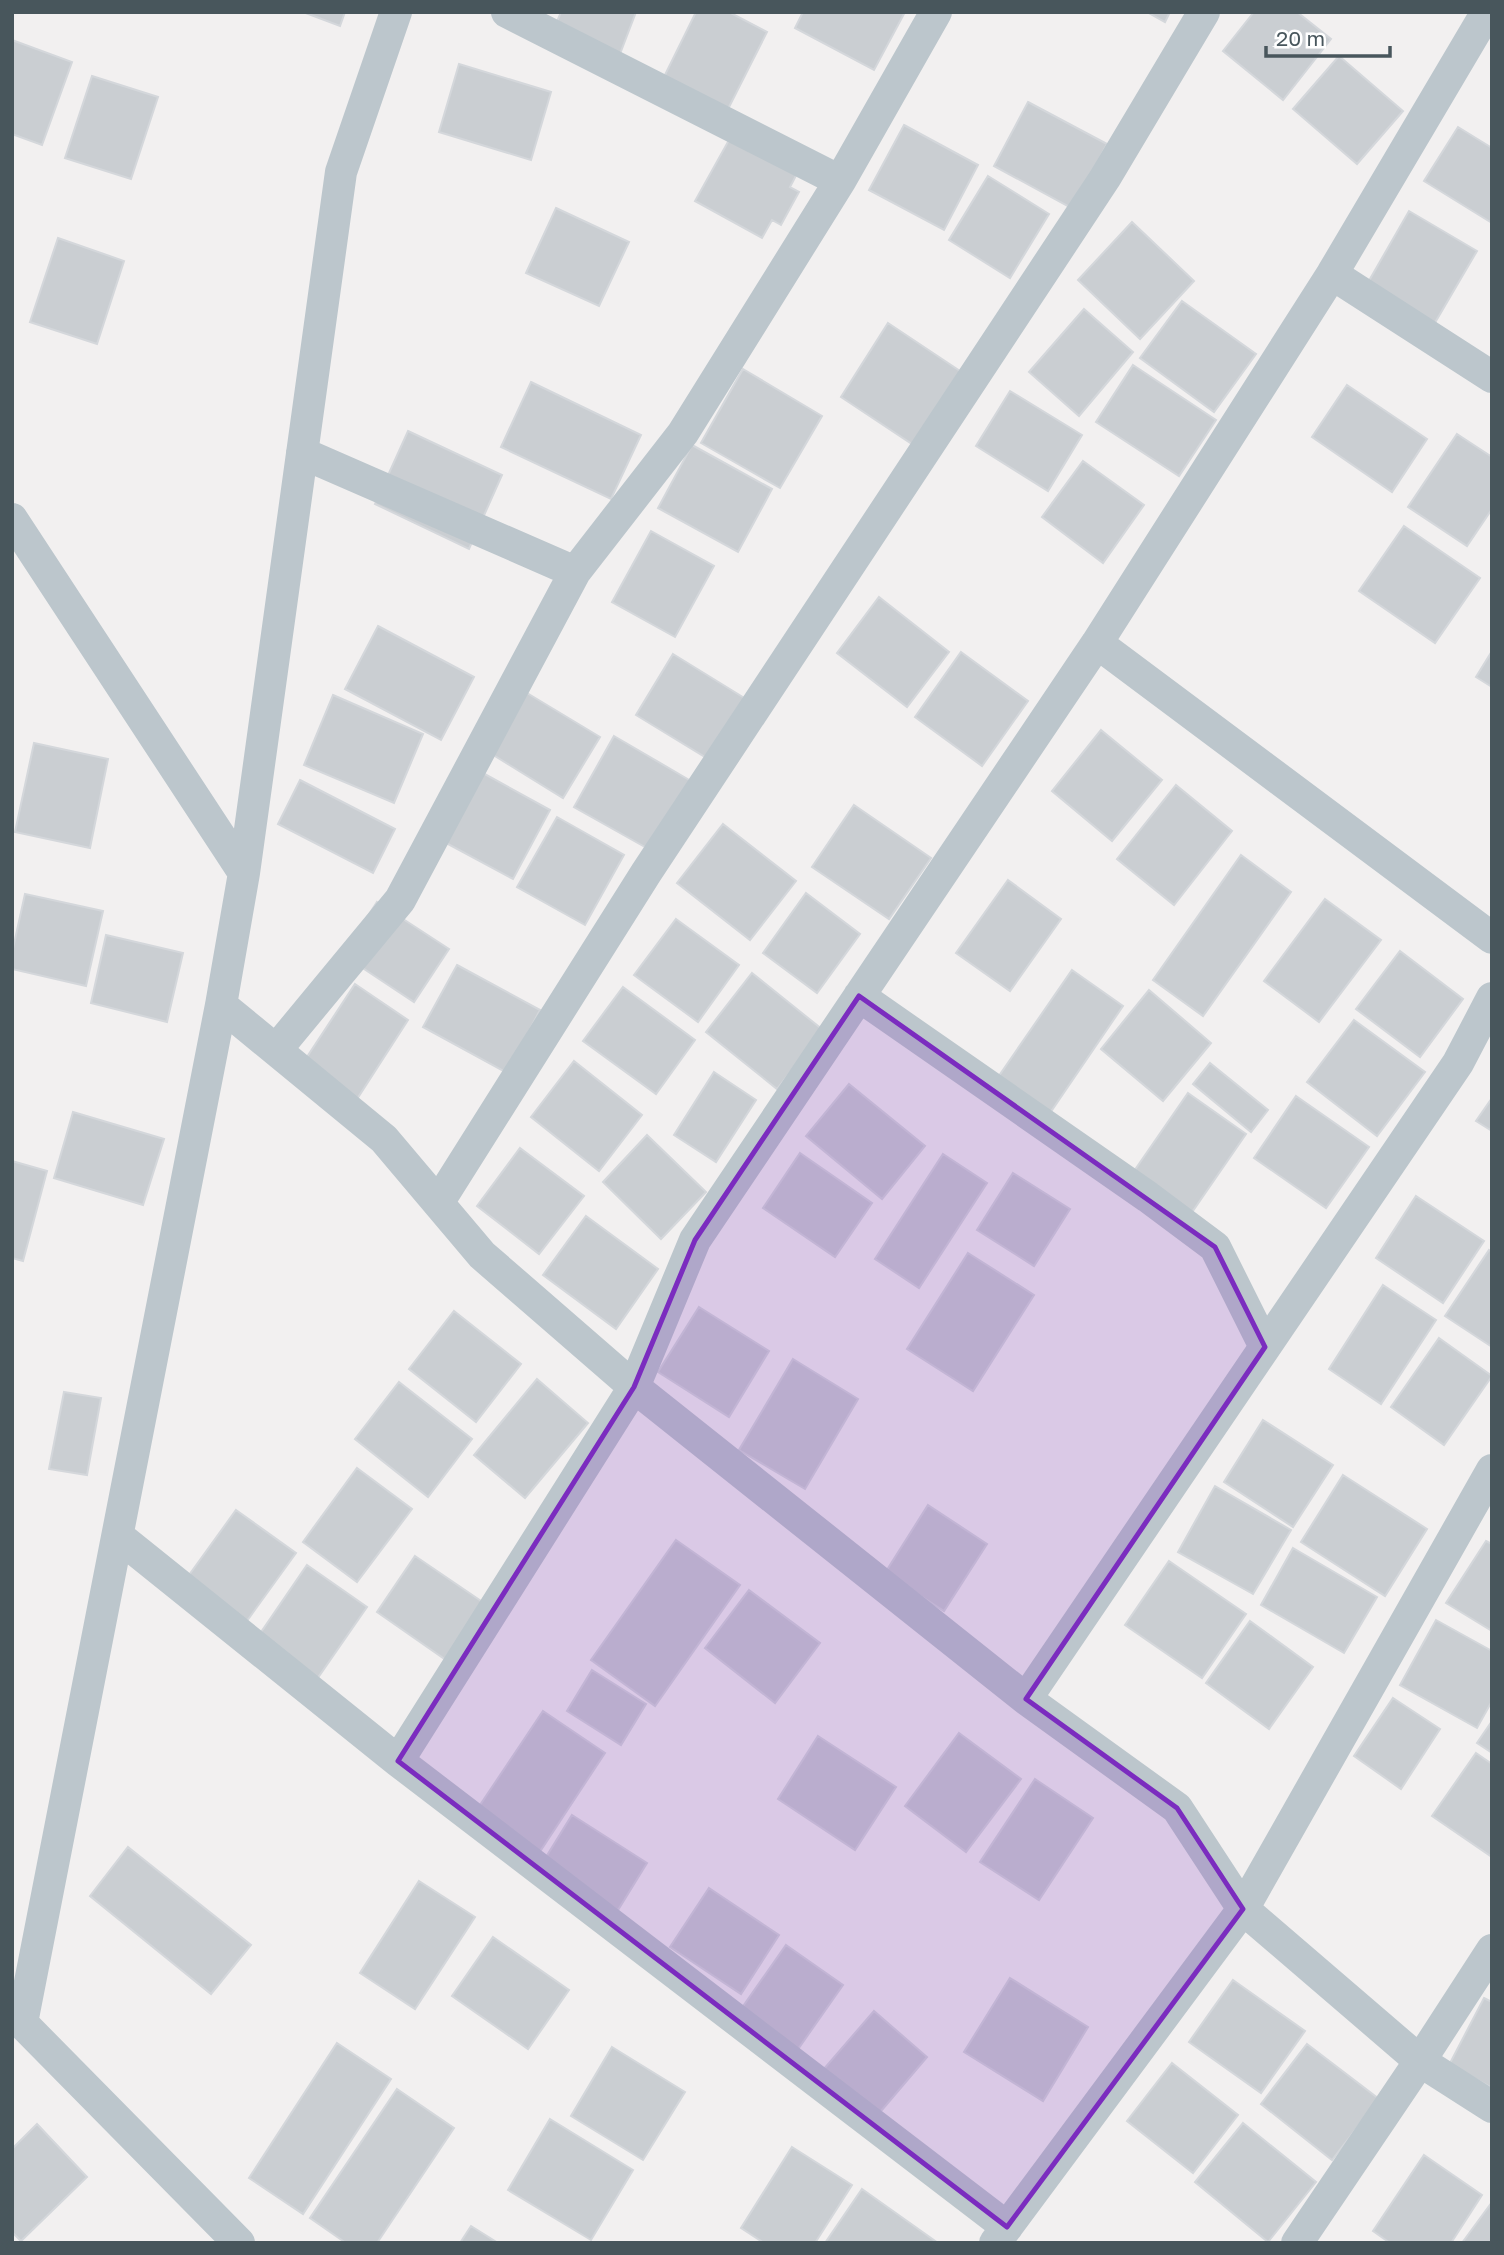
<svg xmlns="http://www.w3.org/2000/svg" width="1504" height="2255" viewBox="0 0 1504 2255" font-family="'Golos Text',sans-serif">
	<rect width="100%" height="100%" fill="#f2f0f0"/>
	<path fill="#caced2" stroke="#d4d7db" stroke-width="2" d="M303,12H345L340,26Z
		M561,12H636L615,67L549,41Z
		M696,12H729L767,32L723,119L659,87Z
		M803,12H905L874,70L795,28Z
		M1147,12H1170L1165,22Z
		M1254,12H1297L1331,39L1283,100L1223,51Z
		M12,40L72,62L42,145L12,134Z
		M1339,56L1403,111L1357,164L1293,109Z
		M459,64L551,92L531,160L439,132Z
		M92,76L158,97L131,179L65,158Z
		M1028,102L1107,144L1073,209L994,166Z
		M904,125L978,165L944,230L869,190Z
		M1458,127L1492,148V223L1424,181Z
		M734,131L800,168L790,187L799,192L781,225L772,220L762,238L695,201Z
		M988,176L1049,214L1010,278L949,240Z
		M556,208L629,242L599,306L526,273Z
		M1409,211L1477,251L1433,326L1366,286Z
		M1132,222L1194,281L1140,339L1078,280Z
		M58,238L124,261L97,344L30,322Z
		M1182,301L1256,354L1214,412L1140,358Z
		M1084,309L1133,352L1079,416L1029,372Z
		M888,323L963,373L915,446L841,397Z
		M1133,365L1216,420L1179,476L1096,422Z
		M743,369L822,416L780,488L701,443Z
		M531,382L641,435L611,499L501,447Z
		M1347,385L1427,439L1392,492L1312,437Z
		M1010,391L1082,435L1048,491L976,446Z
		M408,431L502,475L469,549L375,504Z
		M1457,434L1492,457V509L1467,546L1408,507Z
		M692,445L772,489L738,552L658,508Z
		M1083,461L1144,505L1103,563L1042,517Z
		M1404,526L1480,578L1435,643L1359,591Z
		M651,531L714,566L675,637L612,602Z
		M879,597L949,652L907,707L837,653Z
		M378,626L474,677L441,740L345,689Z
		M1492,651V687L1476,677Z
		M961,652L1028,701L982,766L915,717Z
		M673,654L746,699L710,760L636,715Z
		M527,693L600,737L563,798L490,753Z
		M333,695L423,734L394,803L304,765Z
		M1101,730L1162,780L1112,841L1052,791Z
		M614,736L691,781L652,851L574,807Z
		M34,743L108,759L90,848L15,832Z
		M472,767L550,810L513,879L435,837Z
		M300,780L395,829L373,873L278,824Z
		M1176,785L1232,831L1174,905L1117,859Z
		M854,805L931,858L889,919L812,867Z
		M557,817L624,855L585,925L517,887Z
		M723,824L796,881L750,940L677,883Z
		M1241,855L1291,892L1203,1016L1153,980Z
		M1008,880L1061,919L1010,991L956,953Z
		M806,893L860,934L817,993L763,953Z
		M25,894L103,911L86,986L12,969V953Z
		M1325,899L1381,940L1319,1022L1264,981Z
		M377,902L449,949L414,1002L343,955Z
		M676,919L739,965L698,1022L634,975Z
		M106,935L183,953L167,1022L91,1003Z
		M1400,951L1463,999L1420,1057L1356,1009Z
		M457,965L540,1010L507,1073L423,1027Z
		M1072,970L1123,1006L1037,1132L985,1096Z
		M752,973L823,1030L777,1089L706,1032Z
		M355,984L408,1020L357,1099L303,1063Z
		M623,987L695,1040L656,1094L583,1041Z
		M1149,990L1211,1043L1163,1101L1101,1049Z
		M1354,1020L1425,1072L1377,1136L1307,1082Z
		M574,1061L642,1115L599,1171L531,1117Z
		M1210,1063L1268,1110L1251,1132L1193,1084Z
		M714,1072L756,1100L716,1162L674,1135Z
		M849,1084L925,1146L882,1199L806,1136Z
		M1188,1093L1246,1134L1179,1231L1121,1190Z
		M1296,1096L1369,1147L1326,1208L1254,1158Z
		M1492,1098V1131L1476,1121Z
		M73,1112L164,1139L143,1205L54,1178Z
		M647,1135L706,1192L661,1239L603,1182Z
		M520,1148L584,1196L539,1254L477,1206Z
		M800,1153L872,1203L835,1257L763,1208Z
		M943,1154L987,1183L919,1288L875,1259Z
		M12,1161L47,1171L23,1261L12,1258Z
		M1013,1173L1070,1209L1034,1266L977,1230Z
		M1416,1196L1484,1241L1443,1303L1376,1258Z
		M586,1216L658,1269L616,1329L543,1275Z
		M1489,1250L1492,1252V1347L1445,1316Z
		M968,1253L1034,1295L973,1391L907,1349Z
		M1383,1285L1436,1320L1381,1404L1329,1369Z
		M699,1307L769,1351L729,1417L658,1372Z
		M454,1311L521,1364L476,1422L409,1369Z
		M1439,1338L1492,1376L1444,1445L1391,1407Z
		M793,1359L858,1399L805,1489L739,1450Z
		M537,1379L588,1423L525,1498L474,1455Z
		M399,1382L472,1439L428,1497L355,1439Z
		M64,1392L101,1398L87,1475L49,1469Z
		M1263,1420L1333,1465L1293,1527L1224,1482Z
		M357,1468L412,1509L357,1582L303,1542Z
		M1343,1475L1427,1529L1385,1596L1301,1542Z
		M1215,1486L1291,1530L1253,1594L1178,1552Z
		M928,1505L987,1544L944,1611L885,1573Z
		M236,1510L296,1553L244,1625L184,1582Z
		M676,1540L740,1585L655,1706L591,1660Z
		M1486,1541L1492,1544V1631L1446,1603Z
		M1293,1548L1377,1597L1344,1653L1261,1605Z
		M415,1556L484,1603L446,1660L377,1612Z
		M1169,1561L1246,1614L1202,1678L1125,1625Z
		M307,1565L367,1607L317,1679L257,1638Z
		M749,1590L820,1643L775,1703L705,1648Z
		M1436,1620L1492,1651V1701L1477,1728L1400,1685Z
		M1250,1621L1313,1667L1269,1729L1206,1683Z
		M592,1670L646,1704L621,1745L567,1711Z
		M1393,1698L1440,1729L1401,1789L1354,1756Z
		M543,1711L605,1753L539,1853L476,1811Z
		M1492,1721V1753L1477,1743Z
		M959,1733L1021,1779L966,1852L905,1806Z
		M818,1736L896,1787L855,1850L778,1799Z
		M1476,1753L1492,1764V1857L1432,1816Z
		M1035,1779L1093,1818L1039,1900L980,1862Z
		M572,1815L647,1863L618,1910L543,1862Z
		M128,1847L251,1945L211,1994L90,1896Z
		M419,1881L475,1917L415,2009L360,1973Z
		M709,1888L779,1935L741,1994L670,1947Z
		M493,1937L569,1990L528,2049L452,1996Z
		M786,1945L843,1985L796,2052L739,2012Z
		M1010,1978L1088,2027L1043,2101L964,2052Z
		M1233,1980L1305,2031L1261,2093L1189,2042Z
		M1484,1998L1492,2002V2088L1449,2065Z
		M874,2011L927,2057L870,2124L817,2077Z
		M337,2043L391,2079L303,2214L249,2178Z
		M1307,2044L1379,2099L1332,2160L1261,2104Z
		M612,2047L685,2092L643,2160L571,2116Z
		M1172,2063L1238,2115L1193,2173L1127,2121Z
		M397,2089L454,2128L377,2243H346L310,2218Z
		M550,2119L633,2170L591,2240L508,2190Z
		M1243,2123L1316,2182L1268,2242L1195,2182Z
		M37,2124L87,2177L21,2241L12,2232V2149Z
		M792,2147L852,2185L815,2243H764L741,2228Z
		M1424,2155L1482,2195L1451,2243H1390L1373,2231Z
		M862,2189L938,2243H825Z
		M1492,2202V2243H1462Z
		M471,2226L498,2243H460Z"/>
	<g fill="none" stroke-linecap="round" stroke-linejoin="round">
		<path stroke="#bcc6cc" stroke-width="32" d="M507,12L840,181
			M1332,274L1492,377
			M302,453L575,572
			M12,519L244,873
			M1097,643L1492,938
			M859,996L1148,1197L1215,1247L1265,1347
			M221,1005L384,1139L482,1255L634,1387L1026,1699L1177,1808L1243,1909L1420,2061L1492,2107
			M276,1050L400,900L575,572L683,433L840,181L936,12
			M438,1203L646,873L1105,178L1204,12
			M118,1536L398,1761L1007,2227
			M1026,1699L1458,1063L1492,998
			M398,1761L634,1387L695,1240L1097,643L1332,274L1487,12
			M12,2010L22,2023L239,2243
			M22,2023L221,1005L244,873L341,172L396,12
			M995,2243L1243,1909L1492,1470
			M1297,2243L1420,2061L1492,1950"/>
	</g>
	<path fill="#7b2cbf" fill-opacity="0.2" stroke="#7b2cbf" stroke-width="5" stroke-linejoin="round" d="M859,996L1215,1247L1265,1347L1026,1699L1177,1808L1243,1909L1007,2227L398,1761L634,1387L695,1240Z"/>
	<rect width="1504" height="2255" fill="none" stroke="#48565c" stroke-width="28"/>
	<path d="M1266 46v10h124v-10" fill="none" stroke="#48565c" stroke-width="3.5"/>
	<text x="1276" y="46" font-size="21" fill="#48565c" stroke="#ffffff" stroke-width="5" paint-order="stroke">20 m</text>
</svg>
